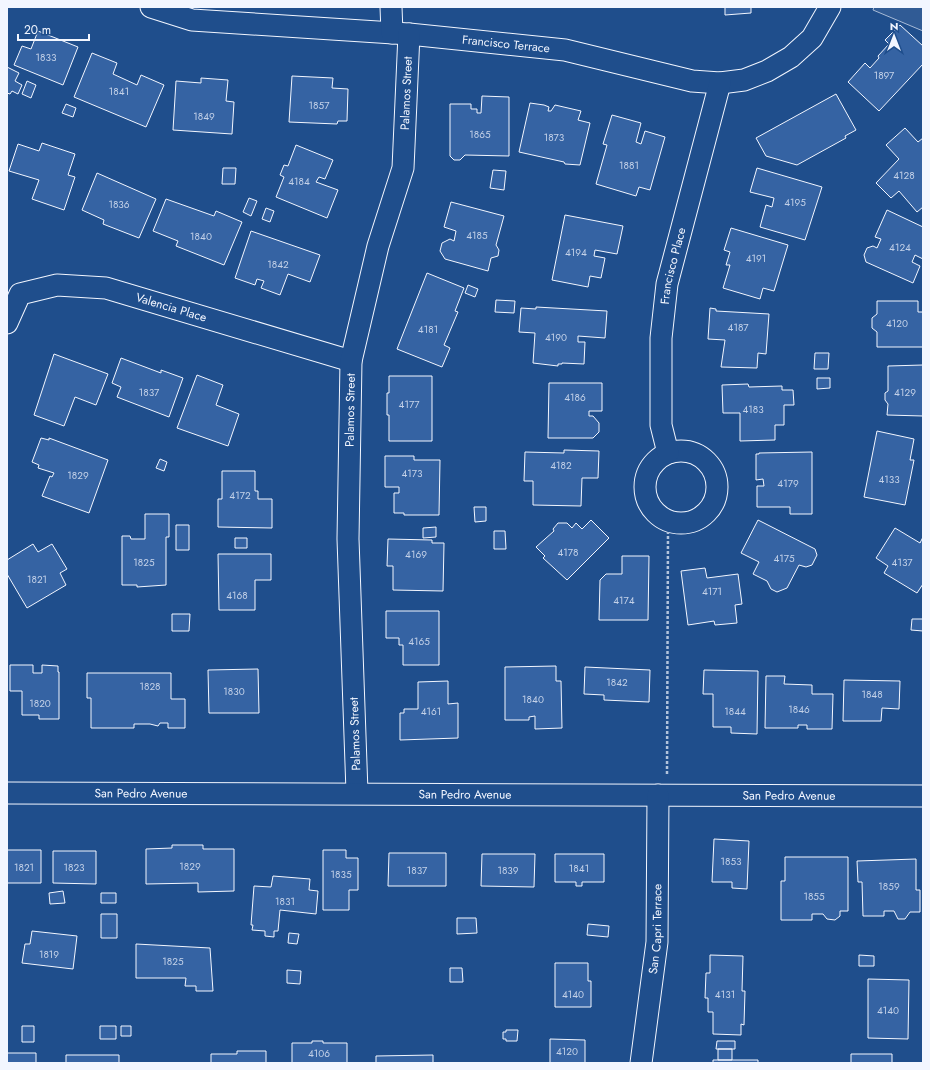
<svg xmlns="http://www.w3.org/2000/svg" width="930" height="1070" viewBox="0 0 930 1070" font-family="Jost,sans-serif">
	<rect width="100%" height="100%" fill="#1f4e8c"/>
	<path fill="#305b95" stroke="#a8bbd7" d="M874,7H923V31L873,10Z"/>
	<path fill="#3563a3" stroke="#f2f6ff" d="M725,7H751V13L725,15Z
		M900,25L923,46V64L879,111L848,82L865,63L870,68L879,58L878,56L889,44L885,40Z
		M38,31L78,47L63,85L14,65L22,46L31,49Z
		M92,53L117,63L113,74L137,85L141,75L164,85L146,127L74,97Z
		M7,67L19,73L15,81L22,85L18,94L12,91L10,94L7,93Z
		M292,76L333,78L332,88L348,89L347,121H338L337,124L289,122Z
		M201,78L228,80L226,101L234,102L232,134L173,130L176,81L201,83Z
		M27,81L36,85L31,98L22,94Z
		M836,94L856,130L845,136L846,138L797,165L766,156L756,138Z
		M482,96L509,97V156L465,155L460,160H454L450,156V104H471V109H477V113H481Z
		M530,103L544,105L549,107L548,111H551L555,105L581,111L578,120L590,123L580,165L565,164L564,162L519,152Z
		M66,104L76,108L73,117L62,113Z
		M612,115L641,123L636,142L641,144L645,131L665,137L650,190L639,187L636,196L596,184L607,145L603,144Z
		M905,128L918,142L923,138V207L917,212L899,191L891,198L876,183L899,159L886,145Z
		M42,143L75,154L68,175L75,177L64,210L32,199L39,180L9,171L18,144L39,151Z
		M296,145L333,160L325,179L319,177L316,182L338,190L327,218L276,197L284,177L280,175L284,165L288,166Z
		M223,168H236L235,184H222Z
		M757,168L822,187L805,240L760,227L766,205L772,207L774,198L750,192Z
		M493,170L506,171L504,190L490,188Z
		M97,173L156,199L139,238L103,224L104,220L82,210Z
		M249,198L257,201L251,216L243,212Z
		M166,199L214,216L216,211L242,222L224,265L176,246L178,241L153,231Z
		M451,202L504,216L496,245L499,250L498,256L491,258L488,271L445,259L440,251L442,243L450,239L454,241L456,231L444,227Z
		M266,208L274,211L270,222L262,219Z
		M887,210L923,227V259L915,255L912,262L920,266L913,283L866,262L864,255L867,248L873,246L877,248L881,239L875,237Z
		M565,215L623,226L617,254L595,250L594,256L605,258L601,278L590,276L588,287L552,280Z
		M731,228L788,245L774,291L763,288L760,299L723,288L730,265H726L730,252L724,250Z
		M251,231L320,255L310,282L288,274L280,295L261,288L264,281L257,279L255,285L235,278Z
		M427,273L464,288L455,311L458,312L444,345L450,348L442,367L397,349Z
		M468,285L478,289L475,297L465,293Z
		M496,300L515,301L514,313L495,312Z
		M877,301H918V312H923V347H877V332L872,328V318L877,314Z
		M536,307L607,311L605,338L578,336V342H585L584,364L562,363V364H558V366L533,363L535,333L519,332L521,308L536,309Z
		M710,308L716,309V311L769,314L766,354L758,353L757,368L721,367L725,340L708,339Z
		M815,353H829L828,369H814Z
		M54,354L108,374L96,405L75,397L64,426L34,415Z
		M121,358L161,373V370L183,378L169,417L117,397L121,387L112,383Z
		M923,365V416L887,415L888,404L885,400V393L888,391V366Z
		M197,375L223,385L216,405L239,414L228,446L177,428Z
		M389,376H432V441H389V415H387V393H389Z
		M817,378H830V388L817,389Z
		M549,383H602V411H589V416H593L599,423V432L593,438H548Z
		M748,384L749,387L782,386V390H793L794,405H784V425H775V440L740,441V413H723L722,385Z
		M877,431L914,439L910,460H914L905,505L864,497Z
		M41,438L49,440V438L108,460L89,513L42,496L50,476L52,477L54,473L38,468L39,465L32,462Z
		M564,450L599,451L598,478H582L581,506L533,505V481H524L525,452L564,453Z
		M812,452V514H790V507H757V486H764L763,479L756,480V454H759V453Z
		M385,456H414V460H440L439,515H404V513H394V493H399V487H385Z
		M160,459L167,462L164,471L156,468Z
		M222,471H255V491H258V499H272V528L218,527V499H222Z
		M474,507H486V521L475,522Z
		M145,514H169V537H166V585L137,587V585H122V536H130L131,539H145Z
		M591,520L609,538L567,580L543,558L545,556L536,547L554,531L553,529L558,523H567L572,528L576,523L582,529Z
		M758,520L815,549L817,555L812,565L806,567L799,565L787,588L777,592L771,589L767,581L753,574L759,562L741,553Z
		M176,525H189V550H176Z
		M436,527V537L423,538V528Z
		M895,528L920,543L923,537V584L917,593L884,573L888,566L876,558Z
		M494,531H505L506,549H494Z
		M235,538H247V548H235Z
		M388,539L432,540V543H444L443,591L393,590V566H387Z
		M33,544L38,552L52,544L67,569L60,573L66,585L27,608L7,574V560Z
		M218,554H271V580H255V610H219Z
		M622,556H649L648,620H599L600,580L606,574H622Z
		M705,568L707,578L738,574L742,604L735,605L737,623L715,625L714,621L688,625L681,571Z
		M386,611H439V665H403V645H399V638H386Z
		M172,614H190L189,631H172Z
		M912,619H923V631L911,630Z
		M10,665H33V673H42V665L58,666V672H59V719H39V715H22V691H10Z
		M556,666V681H561L562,728L535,729V716L529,717V720H505V667Z
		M585,667L650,670L649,702L604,700V695L584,694Z
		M258,669L259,713H209L208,670Z
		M704,670L758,671L757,734L731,733V727H713V694H703Z
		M87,673H171V699H185V728H168V723H160L158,726L150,724H134V728H91V698H87Z
		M766,676H785L784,684L812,685V694H833L832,729H807V725H798V728H765Z
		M844,680L900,681L899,709L882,708L881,721H843Z
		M448,681V704L458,703V738L400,740V713H404V709H418V682Z
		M714,839L749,841L747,889L732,888V882H712Z
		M172,845H203V849H234V891L198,892V883L146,884V849L172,848Z
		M7,850H41V883H7Z
		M323,850H346V858H358V890H349V910H323Z
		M53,851H96V884L53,883Z
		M389,853H446V886H388Z
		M482,854H535L534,887L481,886Z
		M555,854H604V882H582V886H576V882H555Z
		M785,857H848V911H840V916L835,920L827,919L823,914H812V920H781V881H785Z
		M916,859V890H920V912H910L905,919H898L894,911H884V916H863L862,882H858L857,861Z
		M273,876L310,879L309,890L318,891L316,914L280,910L278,931H274V937L265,936V931L252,930L253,925H251L254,886L271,887Z
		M63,891L65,903L50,904L49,893Z
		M101,893H116V903H101Z
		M101,914H117V938H101Z
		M457,918H476L477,933L457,934Z
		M588,924L609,926L608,937L587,935Z
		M32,931L77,936L73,969L22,963L25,944H30Z
		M289,933L299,934L297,944L288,943Z
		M136,944L210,948L213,991H196V986H185L186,978H136Z
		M710,955L743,956L742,991H745L744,1025L741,1024V1035L713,1034V1012H708V998H705L706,973H710Z
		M859,955L874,956V966H859Z
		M555,963H588V981H591V1007H555Z
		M450,968H462L463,982H450Z
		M287,970L301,971L300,984L287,983Z
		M868,979L909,980L908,1039L868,1038Z
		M22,1026H34V1042H22Z
		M100,1026H116V1039H100Z
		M121,1026H131V1036H121Z
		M506,1030H518L517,1041H506V1039H503V1032H506Z
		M550,1039L585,1040V1063H550Z
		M312,1041H323V1043H347V1063H292V1043H312Z
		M717,1041H735V1049H716Z
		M718,1049H732V1060H718Z
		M237,1051H266V1063H211V1054H237Z
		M7,1053H36V1063H7Z
		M851,1054H892V1063H851Z
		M66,1055H119V1063H66Z
		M433,1055V1063H376V1056Z
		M713,1060H758V1063H713Z"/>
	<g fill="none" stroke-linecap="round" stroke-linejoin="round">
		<g stroke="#f2f6ff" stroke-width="23">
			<g id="minor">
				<path id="s1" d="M151,7L192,20L409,34L565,50L692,81L720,83L744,80L767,71L791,57L812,38L830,7"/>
				<path d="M391,7L392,33"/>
				<path id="s2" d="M7,323L20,294L57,285L106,288L351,361"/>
				<circle cx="681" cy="487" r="36"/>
				<path id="s3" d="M668,453L661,425V338L667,284L720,83"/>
				<path id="s4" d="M357,792L348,539L351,361L378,246L403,168L409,34"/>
				<path id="s5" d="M7,793L923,796"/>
				<path id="s6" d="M641,1063L657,942L658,795"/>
			</g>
		</g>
		<path stroke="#b3c4dc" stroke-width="2.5" stroke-dasharray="3 2" stroke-linecap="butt" d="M667,774L668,531L674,522"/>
		<use href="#minor" stroke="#1f4e8c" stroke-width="21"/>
	</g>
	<g text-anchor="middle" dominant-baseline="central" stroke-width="3" stroke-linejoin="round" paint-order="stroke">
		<g font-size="10" fill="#c3d1e8">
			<text x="46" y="57">1833</text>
			<text x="884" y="75">1897</text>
			<text x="119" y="91">1841</text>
			<text x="319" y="105">1857</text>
			<text x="204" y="116">1849</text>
			<text x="480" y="134">1865</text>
			<text x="554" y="137">1873</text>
			<text x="629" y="165">1881</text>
			<text x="904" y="175">4128</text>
			<text x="299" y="181">4184</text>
			<text x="795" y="202">4195</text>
			<text x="119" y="204">1836</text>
			<text x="477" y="235">4185</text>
			<text x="201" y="236">1840</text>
			<text x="900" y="247">4124</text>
			<text x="576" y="252">4194</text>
			<text x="756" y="258">4191</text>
			<text x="278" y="264">1842</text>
			<text x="897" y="323">4120</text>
			<text x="738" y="327">4187</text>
			<text x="428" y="329">4181</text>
			<text x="556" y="337">4190</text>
			<text x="149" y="392">1837</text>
			<text x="905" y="392">4129</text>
			<text x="575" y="397">4186</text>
			<text x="409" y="404">4177</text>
			<text x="753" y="409">4183</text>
			<text x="561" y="465">4182</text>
			<text x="412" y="473">4173</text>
			<text x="78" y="475">1829</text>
			<text x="889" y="479">4133</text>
			<text x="788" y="483">4179</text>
			<text x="240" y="495">4172</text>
			<text x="568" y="552">4178</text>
			<text x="416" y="554">4169</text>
			<text x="784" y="558">4175</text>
			<text x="144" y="562">1825</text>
			<text x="902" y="562">4137</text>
			<text x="37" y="579">1821</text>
			<text x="712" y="591">4171</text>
			<text x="237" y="595">4168</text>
			<text x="624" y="600">4174</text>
			<text x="419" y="641">4165</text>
			<text x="617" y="682">1842</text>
			<text x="150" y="686">1828</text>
			<text x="234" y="691">1830</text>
			<text x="872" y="694">1848</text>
			<text x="533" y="699">1840</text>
			<text x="40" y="703">1820</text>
			<text x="799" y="709">1846</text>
			<text x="431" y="711">4161</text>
			<text x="735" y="711">1844</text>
			<text x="731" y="861">1853</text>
			<text x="190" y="866">1829</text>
			<text x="24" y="867">1821</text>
			<text x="74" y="867">1823</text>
			<text x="579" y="868">1841</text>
			<text x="417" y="870">1837</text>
			<text x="508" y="870">1839</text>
			<text x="341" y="874">1835</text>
			<text x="889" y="886">1859</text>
			<text x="814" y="896">1855</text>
			<text x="285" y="901">1831</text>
			<text x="49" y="954">1819</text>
			<text x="173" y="961">1825</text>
			<text x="573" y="994">4140</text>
			<text x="725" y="994">4131</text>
			<text x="888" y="1010">4140</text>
			<text x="567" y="1051">4120</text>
			<text x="319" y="1053">4106</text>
		</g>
		<g font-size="12" fill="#f2f6ff" stroke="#1f4e8c">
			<text stroke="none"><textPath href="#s1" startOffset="358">Francisco Terrace</textPath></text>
			<text stroke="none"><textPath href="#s4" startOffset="706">Palamos Street</textPath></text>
			<text stroke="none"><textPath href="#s3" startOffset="189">Francisco Place</textPath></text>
			<text stroke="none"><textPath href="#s2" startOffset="187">Valencia Place</textPath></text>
			<text stroke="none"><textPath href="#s4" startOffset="382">Palamos Street</textPath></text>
			<text transform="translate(355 734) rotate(-92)">Palamos Street</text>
			<text stroke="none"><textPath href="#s5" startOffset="134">San Pedro Avenue</textPath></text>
			<text stroke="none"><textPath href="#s5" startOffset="458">San Pedro Avenue</textPath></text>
			<text stroke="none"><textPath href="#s5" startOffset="782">San Pedro Avenue</textPath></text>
			<text stroke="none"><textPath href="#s6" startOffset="135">San Capri Terrace</textPath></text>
		</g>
	</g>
	<rect width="930" height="1070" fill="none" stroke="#f2f6ff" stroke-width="16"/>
	<g transform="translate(894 36)" stroke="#1f4e8c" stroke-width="3" paint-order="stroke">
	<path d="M0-3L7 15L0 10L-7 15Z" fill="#f2f6ff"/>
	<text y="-6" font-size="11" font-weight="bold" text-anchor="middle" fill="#f2f6ff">N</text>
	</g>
	<path d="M18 34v6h71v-6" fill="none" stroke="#f2f6ff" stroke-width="2"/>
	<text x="24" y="34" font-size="12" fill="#f2f6ff" stroke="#1f4e8c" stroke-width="3" paint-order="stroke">20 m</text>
</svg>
